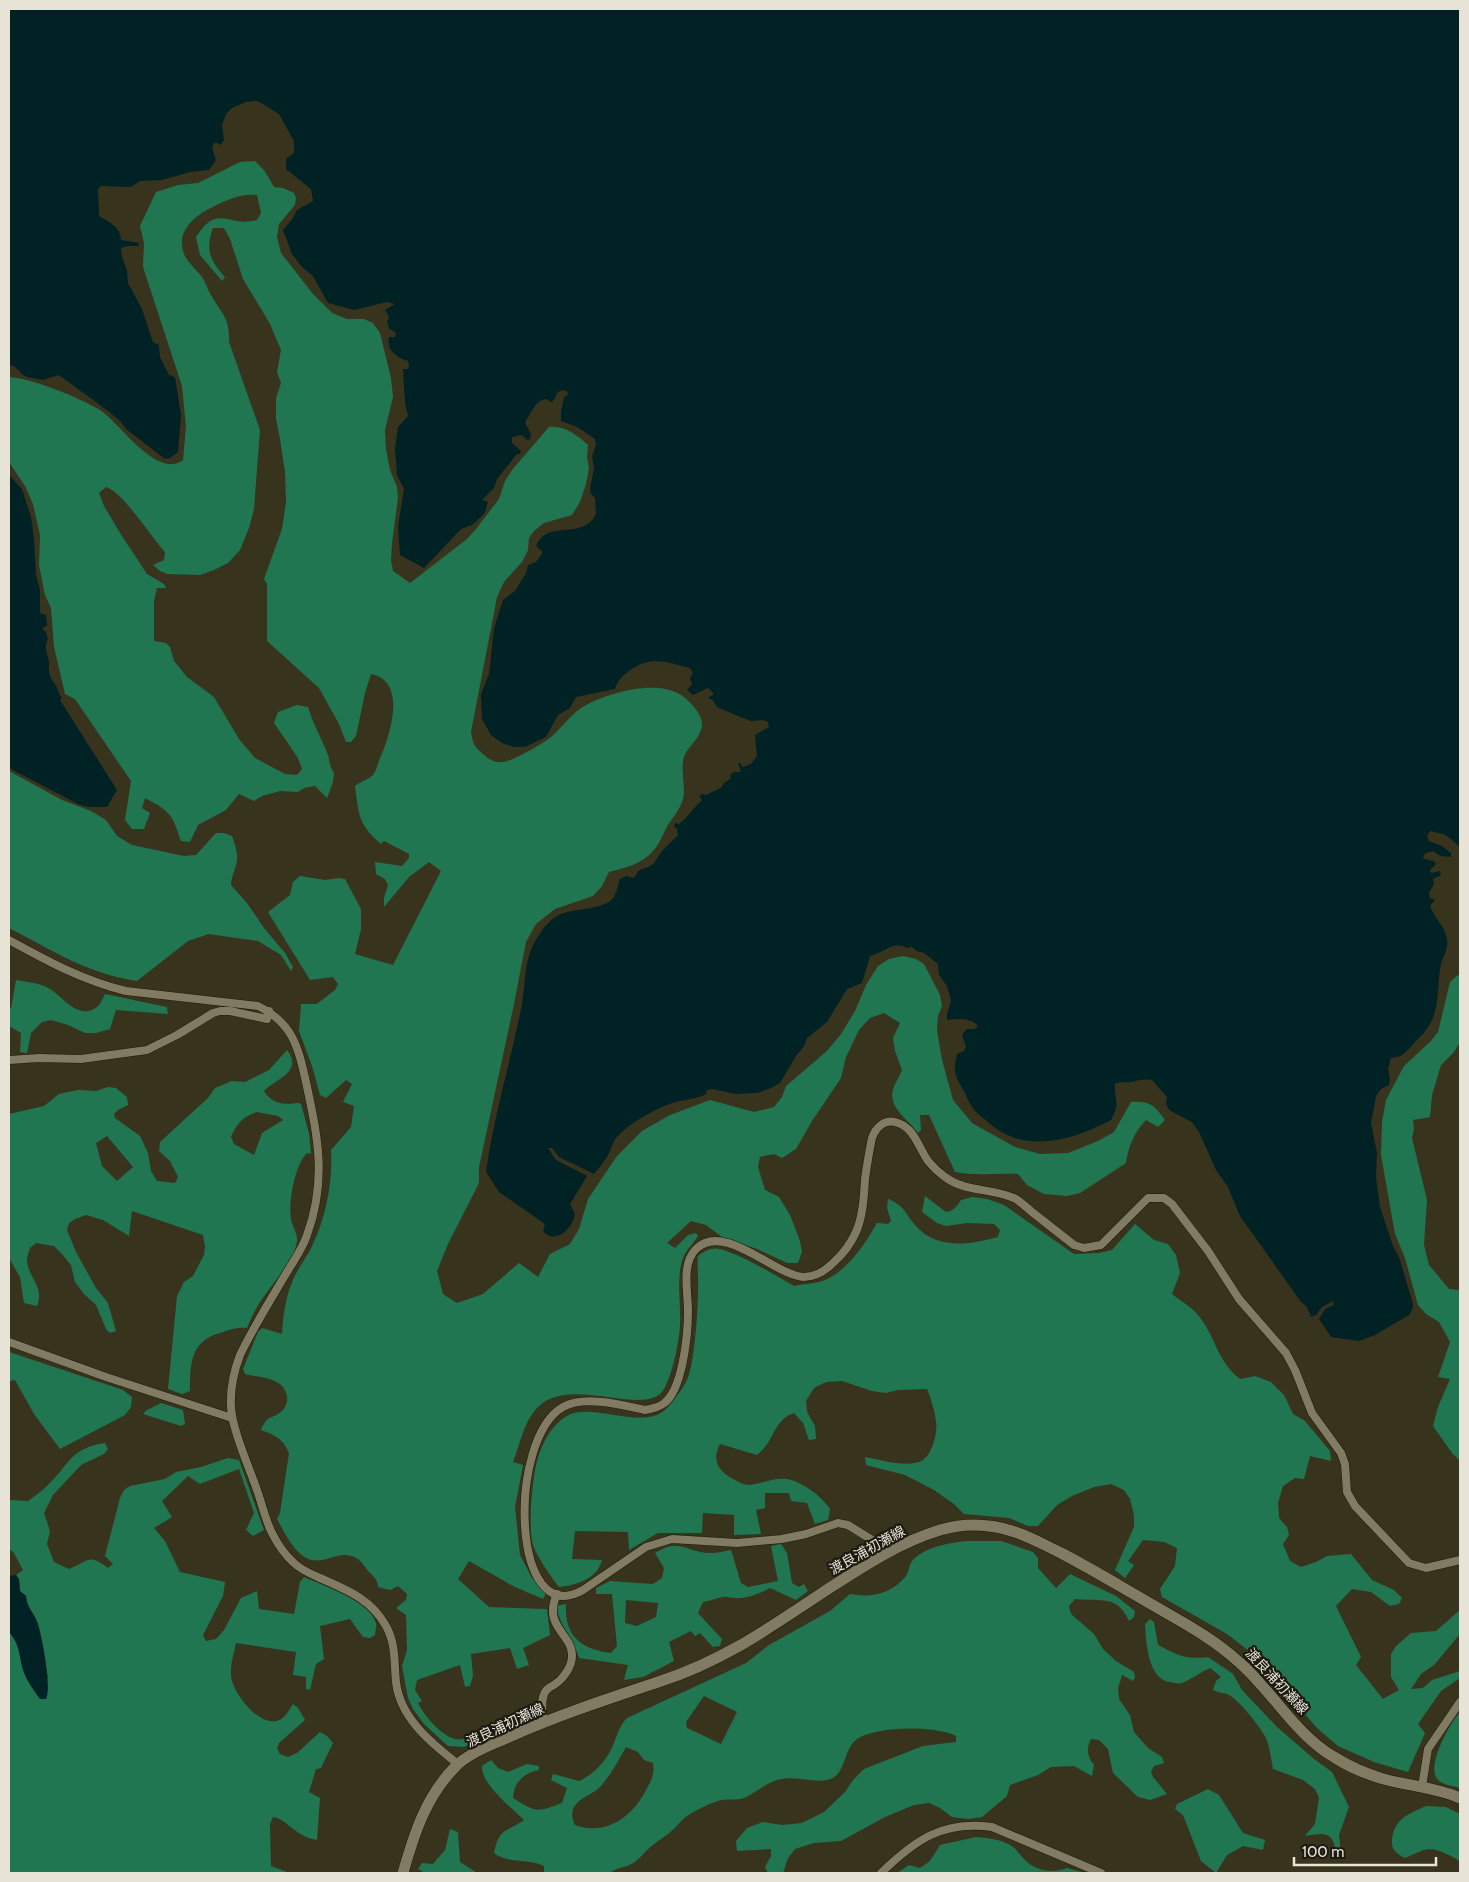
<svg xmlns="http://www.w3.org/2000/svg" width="1469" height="1882" viewBox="0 0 1469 1882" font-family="Cabin,'Noto Sans JP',sans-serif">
	<rect width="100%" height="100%" fill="#38331d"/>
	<path fill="#217652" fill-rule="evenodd" d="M255,161L264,170L274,187L283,188L294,193L296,198L295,205L279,224L277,237L281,253L313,294L332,313L347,319H364L373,323L380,333L391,378L393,397L385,430L386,449L390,470L397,487L398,498L392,543L391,561L393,571L410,583L467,539L476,529L499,499L505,481L512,470L549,427C564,425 577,435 588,445L587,457L589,468L586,484L580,502L572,515L544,523L534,531L529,538L528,550L522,562L504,582L497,597L471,732C473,744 474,746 483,754C489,760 496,763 503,762C513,761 542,744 550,738C563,727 571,713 586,705C611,692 660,678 684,697C691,703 702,714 702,724C702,737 688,746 684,757C680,770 686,786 683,799C680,809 674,816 668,825C663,833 660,844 653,851C642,864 625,868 609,872L602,886L593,896L555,909L536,924L526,942L514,1004L479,1167V1183L448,1244L437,1271L443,1294L457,1303L483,1294L519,1263L538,1277L550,1254L570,1244L579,1229L588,1199L617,1156L642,1131L670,1115L710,1100L754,1112L774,1107L782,1097L786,1086L827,1051L841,1034L855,1011L866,985L878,966L889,959L903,956L916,959L924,964L940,995L942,1006L938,1016L937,1030L942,1060L953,1100L972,1123L1015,1147L1040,1154L1068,1153L1098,1141L1114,1132L1131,1102C1150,1101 1154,1105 1165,1120L1158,1127L1146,1120C1135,1131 1128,1147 1126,1163L1080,1193L1067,1196L1044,1194L1027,1185L1018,1174C997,1173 975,1176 955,1172L929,1115H920L921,1130L918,1133C908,1119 888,1108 893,1089C895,1083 900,1076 902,1070L895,1051L893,1038L900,1023L884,1013L870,1018L859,1030L846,1057L841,1078L812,1121L796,1149L782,1158L774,1154L760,1157L758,1167L765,1190L779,1197L790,1215L800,1241L802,1252L798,1263H787L757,1249L722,1237L706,1225L691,1221L667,1243L675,1248L688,1235L696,1233L698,1236C694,1243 686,1250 683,1258C676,1277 681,1303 680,1323C680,1339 672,1376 664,1389C647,1419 570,1374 538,1407C524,1421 520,1444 513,1462L523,1465L515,1507L520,1555L532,1578L546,1593L543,1599L513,1586L469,1561L458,1579L489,1607L547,1609L550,1635L523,1648L529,1665L517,1669L510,1648L471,1654L473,1676L470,1686L465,1687L460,1665L417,1680L415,1690L422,1701L418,1703C425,1717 446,1743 463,1739C469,1738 476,1733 482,1731L484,1738L464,1747L448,1746L424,1724L413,1709L408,1698L402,1666L407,1650L406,1615L396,1608L406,1600L407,1594L398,1586L390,1590L378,1587C378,1579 373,1576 368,1571C365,1567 362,1562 358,1559C343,1548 327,1563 312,1560C296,1557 284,1532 277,1519L280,1513L289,1453C283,1438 274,1435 261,1430C268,1413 273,1420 283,1410C286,1407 288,1400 287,1396C283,1377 261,1378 245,1374L243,1369L258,1332L262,1328L282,1334C283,1318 285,1300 291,1285C296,1270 307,1258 313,1244C326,1216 333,1182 331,1150L351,1127L354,1106L343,1102L352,1084L346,1080L326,1098L320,1095L312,1066L299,1031L301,1004H317L335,990L338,984L333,977L310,980L268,912L290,895L293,882L300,876L325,880L339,878L345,879L361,909V929L355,954L393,965L441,871L429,862L409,877L384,907V898L388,885L385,879L376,874L375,862L402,866L409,858V854L384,841L381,844C358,824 359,815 355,786C360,782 367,780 372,776C376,772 378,763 380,758C390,736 408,681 371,674L365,693L356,736L351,742H346L339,724L319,688L267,641V584L264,579L282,529L286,502L285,472L280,439L276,419V398L281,383L277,372L281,350L270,324L243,279L230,239L224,228H213C205,249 210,261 225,277L222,281L200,255L196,237C218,202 228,228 257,220L261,213L257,195C239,193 222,202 207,210C190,219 175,236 185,256C189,264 197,270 202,277C206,283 208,291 212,297C223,315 230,319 229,342L260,430L254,509L249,528L240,550L228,563L214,570L200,575L167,574L160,571L153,565L164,560L165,552C152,538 122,491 106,487L99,493L104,506L120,533L147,574L164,584L166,588H157L154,601V641L166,643L170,647L174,661L187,677L214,697L239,739L255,758L285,774L297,775L302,769L298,758L274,723L278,712L297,705L308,707C313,724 322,739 328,755C330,762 329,766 334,773L333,782L327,798L315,786L304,788L298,792L280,791L262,796L254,801L239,794L226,810L198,825L190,842L181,841C172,814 171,812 145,798L142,808L150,813L144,829H132L125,820L131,781L75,699L65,694L54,647L51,608L45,595L39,565L40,535L33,504L25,486L9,462V377C32,378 80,398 100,410C120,423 157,480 183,460L186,427L182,386L143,267L144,243L140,226L156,192L178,185L198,183L240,162Z
		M9,771L62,800L91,811L106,820L117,836L132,845L184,856L196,855L216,833H224L232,836C234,842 237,850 237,856C238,867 231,874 231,885L247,903L264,928L285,953L293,967L291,971L281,955L258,941L209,934L188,941L137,981C88,974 52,950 9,928Z
		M1458,975L1460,976V1042L1454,1052L1441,1065L1432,1095L1430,1117L1413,1120L1414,1129L1412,1138L1427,1200L1424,1245L1429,1265L1449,1289L1460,1290V1461L1452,1453L1433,1426L1438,1407L1450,1379L1438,1377L1450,1342L1439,1322L1426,1314L1418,1305L1405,1258L1395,1234L1381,1155L1382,1122L1386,1100L1404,1066L1431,1041L1438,1032L1450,982Z
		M16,980C28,982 40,983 50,989C63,997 79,1021 97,1007C100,1005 103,998 105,994L167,1007L168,1014L116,1010L110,1029L96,1033H85L68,1025L51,1020L42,1022L31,1033L27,1053L20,1052L21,1033L9,1026V1008H11Z
		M287,1050C304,1072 275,1079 264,1091C269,1100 278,1104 289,1104C294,1104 296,1102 301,1104L309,1133L311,1154L307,1153C295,1164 288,1203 291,1219C292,1226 298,1234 297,1241C295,1261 267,1289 257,1307C253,1314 250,1321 247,1328C239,1327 231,1329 223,1332C191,1340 190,1361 190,1391L182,1394L168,1389L177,1296L184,1282L193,1276L204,1255L205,1246L203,1235L132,1211L129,1236L103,1220L86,1215L75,1219L69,1223L67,1230L76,1252L96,1288L108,1303L116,1331L110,1333L106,1329L96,1305L84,1294L75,1282L71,1265L62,1254L54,1246L36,1243L30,1248C29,1251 27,1256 27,1260C28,1278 45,1287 37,1306L24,1303L20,1277L9,1258V1114L44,1106L59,1094L78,1090L96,1091L108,1087L116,1088L127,1097L128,1105L118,1110L114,1114L115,1118L140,1136L148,1153L151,1171L157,1181L175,1183L178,1177L170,1161L159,1151L160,1142L208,1098L215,1088L232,1081L245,1082L269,1070ZM257,1112L278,1116L283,1120L262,1133L254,1155L234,1144L231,1137C237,1123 243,1117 257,1112ZM107,1136L133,1167L117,1181L102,1166L96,1143Z
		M925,1196L946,1212C954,1211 956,1207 961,1200L973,1197L987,1199L1004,1205L1074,1254L1099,1253L1112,1250L1135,1224L1154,1240L1168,1244L1176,1255L1180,1273L1172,1294C1179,1300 1190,1306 1197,1314C1215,1334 1216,1360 1240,1379L1255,1376L1271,1382L1284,1395L1293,1414L1305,1421L1330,1451L1331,1461L1310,1456L1304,1479L1295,1478L1283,1486L1278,1503L1279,1518L1287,1527L1289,1535L1283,1544L1290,1561L1301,1567L1316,1562L1327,1556L1351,1554L1372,1580L1394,1590L1402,1598L1399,1604L1390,1606L1371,1592L1352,1589L1336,1606L1361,1657L1356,1665L1383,1699L1399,1690L1391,1677V1654L1396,1646L1411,1633L1436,1631L1460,1610V1634L1434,1665L1421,1674L1411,1689L1423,1688L1432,1680L1460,1671V1678L1441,1691L1418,1724L1425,1733L1408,1772L1374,1762L1338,1746L1318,1729L1249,1651L1227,1634L1162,1597L1160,1589L1175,1566L1177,1548L1164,1542L1143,1540L1128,1561L1134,1565L1125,1578L1115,1570L1134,1527V1515L1130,1499L1124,1490L1111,1484L1094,1487L1072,1496L1057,1505L1038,1526H1028L1009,1518L964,1514L954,1504L934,1490L905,1475L866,1465L865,1457C881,1460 903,1467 919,1462C931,1459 938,1434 936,1422C935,1411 931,1399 927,1389L898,1390L886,1393L872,1391L842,1381L826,1382L814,1388L806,1401L807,1412L815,1426L816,1439L809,1440L803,1423L794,1413C773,1420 775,1441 757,1455L720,1444C711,1461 719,1472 735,1480C739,1482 744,1485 749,1485C762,1484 773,1477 787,1479C803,1482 821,1496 830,1509L828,1520L815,1524L807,1503L791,1501L789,1493H765V1508L756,1510L761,1534L734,1535V1515L703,1513L702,1533H658L629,1550L628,1532L575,1531L572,1559L602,1560C597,1579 577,1585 559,1587C552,1578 536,1555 533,1545C528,1527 532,1477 538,1458C543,1441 554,1421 571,1414C596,1404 647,1431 667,1408C674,1400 682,1390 687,1380C695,1364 699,1299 698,1278C698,1270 697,1264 698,1256C704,1251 712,1247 720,1249C742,1255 773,1274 794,1286C803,1284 815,1284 825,1280C847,1271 866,1243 877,1223L888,1224L891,1221L887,1208L888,1199C905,1206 904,1212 915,1225C936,1250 969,1245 998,1237L1000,1230L994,1224L967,1223L946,1226L937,1223L922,1212Z
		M9,1352L123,1390L132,1397L131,1407L125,1415L60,1449L34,1414L15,1380L9,1381Z
		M161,1403L183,1410L185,1424L181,1426L143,1414L147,1410Z
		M105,1443L108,1449L104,1454L81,1465L53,1495L44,1513L50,1531L47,1544L54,1562L69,1569C89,1561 88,1553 108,1568L113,1564L105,1556L120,1498L124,1490L130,1486L165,1479L176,1472L201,1467L228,1458L239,1460L264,1530L253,1536L246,1530L254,1513L239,1469L200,1484L188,1476L162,1501L172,1517L154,1528L165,1541L180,1572L225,1582L223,1596L203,1635L206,1641L216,1639L224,1630L241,1598L257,1591L259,1609L294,1614L300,1582L304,1577C323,1586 369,1600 376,1623C377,1626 375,1632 375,1635L370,1638L363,1637L350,1619L320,1626L324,1659L316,1664L310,1690L306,1689V1677L293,1675L296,1652L236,1643C234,1653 230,1665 231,1675C232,1692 258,1726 277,1721C285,1719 289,1710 293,1704L298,1708L305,1720L279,1743L277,1749L280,1754L288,1757L297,1753L320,1732L327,1736L333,1743L321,1768L316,1769L309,1792L320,1798L317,1840C296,1837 287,1819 273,1817L270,1824L271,1866L290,1873H9V1632L17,1641L23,1669L48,1678L37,1622L27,1604L26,1596L20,1591L19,1579L16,1575L23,1570L14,1553L9,1549V1500L28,1501C34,1496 41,1492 47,1486C69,1465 70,1448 105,1443Z
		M966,1541H1001L1033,1552L1038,1558V1568L1056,1588L1070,1574L1116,1596L1135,1611L1134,1617L1129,1621C1117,1594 1101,1602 1075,1599L1069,1606L1071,1614L1094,1634L1103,1649L1116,1661L1134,1672L1135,1677L1133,1681L1122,1675L1118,1688L1119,1699L1130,1715L1134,1732L1148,1748L1162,1757L1164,1763L1154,1766L1151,1772L1153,1777L1167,1794L1150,1800L1138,1797L1113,1773L1108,1749L1099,1740L1091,1739C1086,1749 1087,1756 1094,1765L1092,1776L1074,1766L1051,1767L1038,1775L1010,1785L1007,1796L982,1817L968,1819L952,1817L940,1808L929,1803L914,1805L885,1817L841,1841L814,1843L795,1849L788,1858L783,1873H768L765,1867L771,1856V1849L737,1851L736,1841L747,1828L763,1822L782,1825L802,1823L824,1812L845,1792L853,1780L864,1769L923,1746L956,1742V1736C936,1725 876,1726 857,1739C842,1750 847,1776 827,1780C811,1783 792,1774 774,1781C762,1786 753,1795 741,1799C735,1800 728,1799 722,1800C712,1802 696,1810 687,1816C680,1821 675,1829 668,1834C663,1838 657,1841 653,1845C646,1850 641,1858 633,1863C626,1868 617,1867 610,1873H544V1866C528,1858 508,1864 494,1853C499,1828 505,1833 524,1820C513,1809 480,1783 482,1766L491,1760L498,1768L508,1772L527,1764L539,1766V1770C524,1773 514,1782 513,1798C536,1812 536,1813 562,1803L567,1788L551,1780L553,1774L579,1781C589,1777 600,1767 606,1758C616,1745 616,1729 627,1718L746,1663L769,1645L830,1611L850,1594C872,1598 891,1594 906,1576C909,1572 909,1565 912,1561C924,1547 949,1543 966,1541ZM704,1696L737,1712L721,1744L687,1728L686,1722ZM626,1747L638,1752L644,1760L653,1763C655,1775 651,1781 645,1792C631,1818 605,1836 575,1825C564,1801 589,1798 600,1787C611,1775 618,1761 626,1747Z
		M781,1544L787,1553L792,1583L799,1587L804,1584L808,1591L796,1600L770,1588C759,1594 747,1599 735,1598C730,1598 727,1596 723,1597C716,1598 710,1601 703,1602L698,1613L722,1639L720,1646L713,1647L700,1633L695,1636L691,1631L669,1642L674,1661L643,1677L624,1680L628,1665L579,1658C573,1639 560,1626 556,1606L566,1604C564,1636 581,1649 611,1653L617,1646L612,1594H596V1588L610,1581L653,1584L662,1578L664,1568L655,1553C680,1537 687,1553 711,1553C718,1553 724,1551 731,1550L741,1583L748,1587L778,1581L771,1546ZM626,1600L658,1603L656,1617L637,1626L625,1623Z
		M1150,1619L1154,1622L1158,1645C1177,1655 1186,1660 1208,1657L1233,1674L1242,1690L1277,1727L1314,1759L1332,1772L1349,1807L1339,1835L1341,1855L1336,1852C1333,1830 1323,1833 1305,1836L1315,1824L1319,1798L1315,1789L1303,1780L1273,1769C1271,1759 1270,1747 1266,1738C1261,1728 1238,1698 1227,1694C1221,1692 1218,1693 1213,1690L1216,1681L1221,1677L1210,1668C1201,1672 1190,1680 1182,1683C1179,1684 1174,1683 1171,1682C1148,1681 1146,1642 1145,1624Z
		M1460,1712V1788C1454,1786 1443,1785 1438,1780C1425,1767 1450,1723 1460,1712Z
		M1208,1789L1219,1795L1243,1833L1265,1840L1263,1850L1243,1846L1227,1855L1216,1873L1201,1861L1183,1815L1175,1809L1177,1804Z
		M1426,1806L1446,1807L1460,1814V1861C1449,1855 1434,1845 1421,1851C1415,1853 1411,1856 1405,1858C1402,1856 1397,1854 1395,1851C1392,1848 1392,1844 1392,1840C1394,1819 1408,1814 1426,1806Z
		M450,1829L458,1832L460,1862L477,1873H425L418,1869L422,1863L433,1864L445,1850Z
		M976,1837C988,1838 999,1839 1010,1845C1016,1848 1019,1854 1024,1859C1035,1871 1052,1874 1067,1868L1085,1873H897L909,1865L920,1868L930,1861L940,1845Z"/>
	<path fill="#002224" d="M9,9H1460V847L1446,835L1431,831L1427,835L1429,841L1442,846L1451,853V857L1440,856L1433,851L1426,853L1423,856L1424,859L1434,861L1436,864L1430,870L1431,873L1440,871L1441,875L1433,879L1434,884L1429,893L1430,898L1435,900L1430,906C1434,918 1446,927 1447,940C1449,950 1441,959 1440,969C1436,998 1441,1017 1418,1039C1413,1044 1408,1051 1402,1055C1399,1057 1395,1057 1391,1058L1388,1069L1390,1079L1389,1085L1381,1089L1376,1096L1371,1123L1377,1153L1376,1178L1380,1207L1393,1246L1399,1257L1413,1304L1412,1310L1409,1315L1375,1335L1359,1341L1331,1337L1319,1319L1325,1309L1334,1305L1333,1301L1322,1307L1316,1315L1311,1317L1307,1307L1301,1302L1240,1216L1228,1187L1216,1170L1199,1132L1192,1122L1169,1110L1166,1103L1167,1097L1152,1080C1142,1079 1141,1080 1132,1082C1125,1083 1121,1081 1115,1084C1114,1101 1121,1102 1111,1120C1073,1140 1025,1155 989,1123C975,1111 972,1110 965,1093C956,1076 952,1074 957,1054L964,1051L966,1046L962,1035L967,1029H975L978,1026C970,1017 957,1019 947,1020V1014L951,1001L947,986L939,975L938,964L924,953L917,951L912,947L907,948C894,940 883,953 870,956L862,983L847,989L827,1022L807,1038L804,1046L796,1056L780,1083L769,1089L757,1093L736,1094L712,1089L707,1090L706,1094C695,1100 684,1099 672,1103C655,1109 625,1125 614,1141C612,1145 610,1151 608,1155C604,1162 599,1168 594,1174L559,1157L552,1148H548L556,1160L587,1176L570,1204L575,1214C573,1228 555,1246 543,1231L545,1224L499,1192L486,1172C494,1115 511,1060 522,1004C526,980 524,955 539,935C543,928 551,919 557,916C572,907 605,911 614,897C617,892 618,884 620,879L626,876L634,878L639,870C658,865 653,862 663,850C668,845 673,840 678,835L677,829L674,827L675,823L679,824C688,817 693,808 702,800L699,796L703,794L706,795L722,787L723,784L731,778L730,776L733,772H741L738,763H740L743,767L751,764L757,756L755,735L769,727L768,722L763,720L751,721L738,716L717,707L713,700L708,698L714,694L708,688L693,695L687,690L692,684L690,678L693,673L690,668C668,662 649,655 629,671C622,676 618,680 615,689L576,697L570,708L558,715L546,737L525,747H514L502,743L491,735L482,719L481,694L489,674L494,628L503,600L515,591L526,573L528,565L536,562L542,554V551L536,546C548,521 569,537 589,523C592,521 594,517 596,514L595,498L591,494L590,489L594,468L592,456L596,445L595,439L577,427L561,421V412L564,397L568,395L567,391L562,390L557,393L554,400L551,402L546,399C534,401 532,413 525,422L531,435L530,439L527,440L522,435L512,437V443L521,451L520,454H517L497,479L494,488L482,500L488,502L485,512L482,516L472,525L461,529L424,568L400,555L398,527L404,489L397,475L395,449L398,427L408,416C404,403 404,383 403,369H408L409,365L408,361C397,358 386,350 389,337H395L396,333L389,328L387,322L389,317L385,310L395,304L387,302L354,310L328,303L313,276L302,267L292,254L283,230L293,218L297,210L313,201L311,189L286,169V159L294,153V141L279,114L263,104L257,101L246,102L232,108L226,114L222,125L224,140L221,145L217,143H214L212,148L216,160L209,170L190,172L162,180L140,181L131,187L101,186L98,189L99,216C110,223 120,226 121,240L139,243L138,246H128L121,248L122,257L127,270L128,283L142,309L153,342L159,345L160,357L169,375L175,377L181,415L178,452L170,458L165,459L126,429L120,421L108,411L59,375L43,380L27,377L23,375L14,366L9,365Z
		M9,475L22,489L31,517L34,538L36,576L40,590V613L46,615L47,625L42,629L46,632L48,639C43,648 48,654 49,662C49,668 48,672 51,678C52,682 56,683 57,688C59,692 58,694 62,698L60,700L117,790L107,807H88L78,804L9,768Z
		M16,1575L19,1579L20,1591L26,1596C27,1607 33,1612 37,1621C42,1635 52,1687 46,1699H40C33,1689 27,1682 23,1670C19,1655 20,1645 9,1632V1576Z"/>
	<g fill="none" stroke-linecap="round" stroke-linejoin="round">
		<g stroke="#1f1a06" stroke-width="9">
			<path id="street" d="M9,940C47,961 84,981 126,991L258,1006C293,1023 298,1047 306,1082C318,1138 327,1180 307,1235C303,1248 294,1260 287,1272C271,1299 254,1326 240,1355C234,1371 230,1389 231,1407C232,1429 249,1467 257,1490C262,1504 265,1519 272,1533C277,1543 285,1555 294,1563C301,1570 311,1574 320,1578C347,1590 371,1599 386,1626C396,1644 394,1662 396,1682C400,1718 431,1743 458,1764
				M9,1060L39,1058L81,1059L147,1050L177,1035L213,1013L220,1011H230L267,1019L269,1011
				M9,1342L106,1377L232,1418
				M890,1551L848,1525L838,1523L806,1534L782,1539L737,1543L672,1539L646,1547L583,1590C511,1632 507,1439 563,1407C584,1395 622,1405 645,1410C651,1409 657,1408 663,1404C683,1391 688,1333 688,1311C688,1291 681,1264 696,1249C724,1221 775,1276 804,1277C816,1277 826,1270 834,1262C843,1254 851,1243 856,1232C863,1216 864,1196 865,1179C867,1165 869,1152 872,1138C876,1127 885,1118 898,1123C914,1128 919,1148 928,1161C933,1167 938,1172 945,1177C965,1192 991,1188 1014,1198C1020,1201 1026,1207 1032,1212C1046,1223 1060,1234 1074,1245L1084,1248L1101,1245L1148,1198H1164L1172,1204L1208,1251L1239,1299L1286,1353L1295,1370L1312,1413L1341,1453L1345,1464L1347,1492L1355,1506L1409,1563L1426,1568L1460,1560
				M543,1723C543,1712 540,1701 545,1692C547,1688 550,1687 554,1685C563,1679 572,1667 572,1656C573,1634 542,1627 557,1594
				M1422,1787L1428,1749L1460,1702
				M881,1873C915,1840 943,1820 992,1827L1101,1873"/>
		</g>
		<g stroke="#1f1a06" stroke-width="12">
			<path id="secondary" d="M403,1873C414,1834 426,1796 456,1766C467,1755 485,1747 500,1741C552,1717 607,1699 661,1681C723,1661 769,1628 822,1593C859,1569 897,1543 940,1530C964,1523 991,1524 1015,1532C1031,1537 1046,1546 1061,1553C1088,1567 1113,1582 1139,1597C1174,1618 1210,1635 1240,1663C1273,1692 1295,1734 1334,1757C1348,1766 1364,1773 1380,1778C1407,1786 1435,1787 1460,1798"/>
		</g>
		<use href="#street" stroke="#817b63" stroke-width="8"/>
		<use href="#secondary" stroke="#817b63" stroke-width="11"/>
	</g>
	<g text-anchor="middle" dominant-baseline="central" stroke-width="4.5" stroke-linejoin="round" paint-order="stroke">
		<g font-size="14" fill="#e7e4d7" stroke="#1d1a11">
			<text transform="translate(867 1550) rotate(-29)">渡良浦初瀬線</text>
			<text transform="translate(1277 1681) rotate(47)">渡良浦初瀬線</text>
			<text transform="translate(505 1725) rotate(-25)">渡良浦初瀬線</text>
		</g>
	</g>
	<rect width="1469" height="1882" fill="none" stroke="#e7e4d7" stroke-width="20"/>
	<path d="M1294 1857v8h142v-8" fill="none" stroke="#e7e4d7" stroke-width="2.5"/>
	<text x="1302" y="1857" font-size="15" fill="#e7e4d7" stroke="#1d1a11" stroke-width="4" paint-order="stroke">100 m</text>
</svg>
